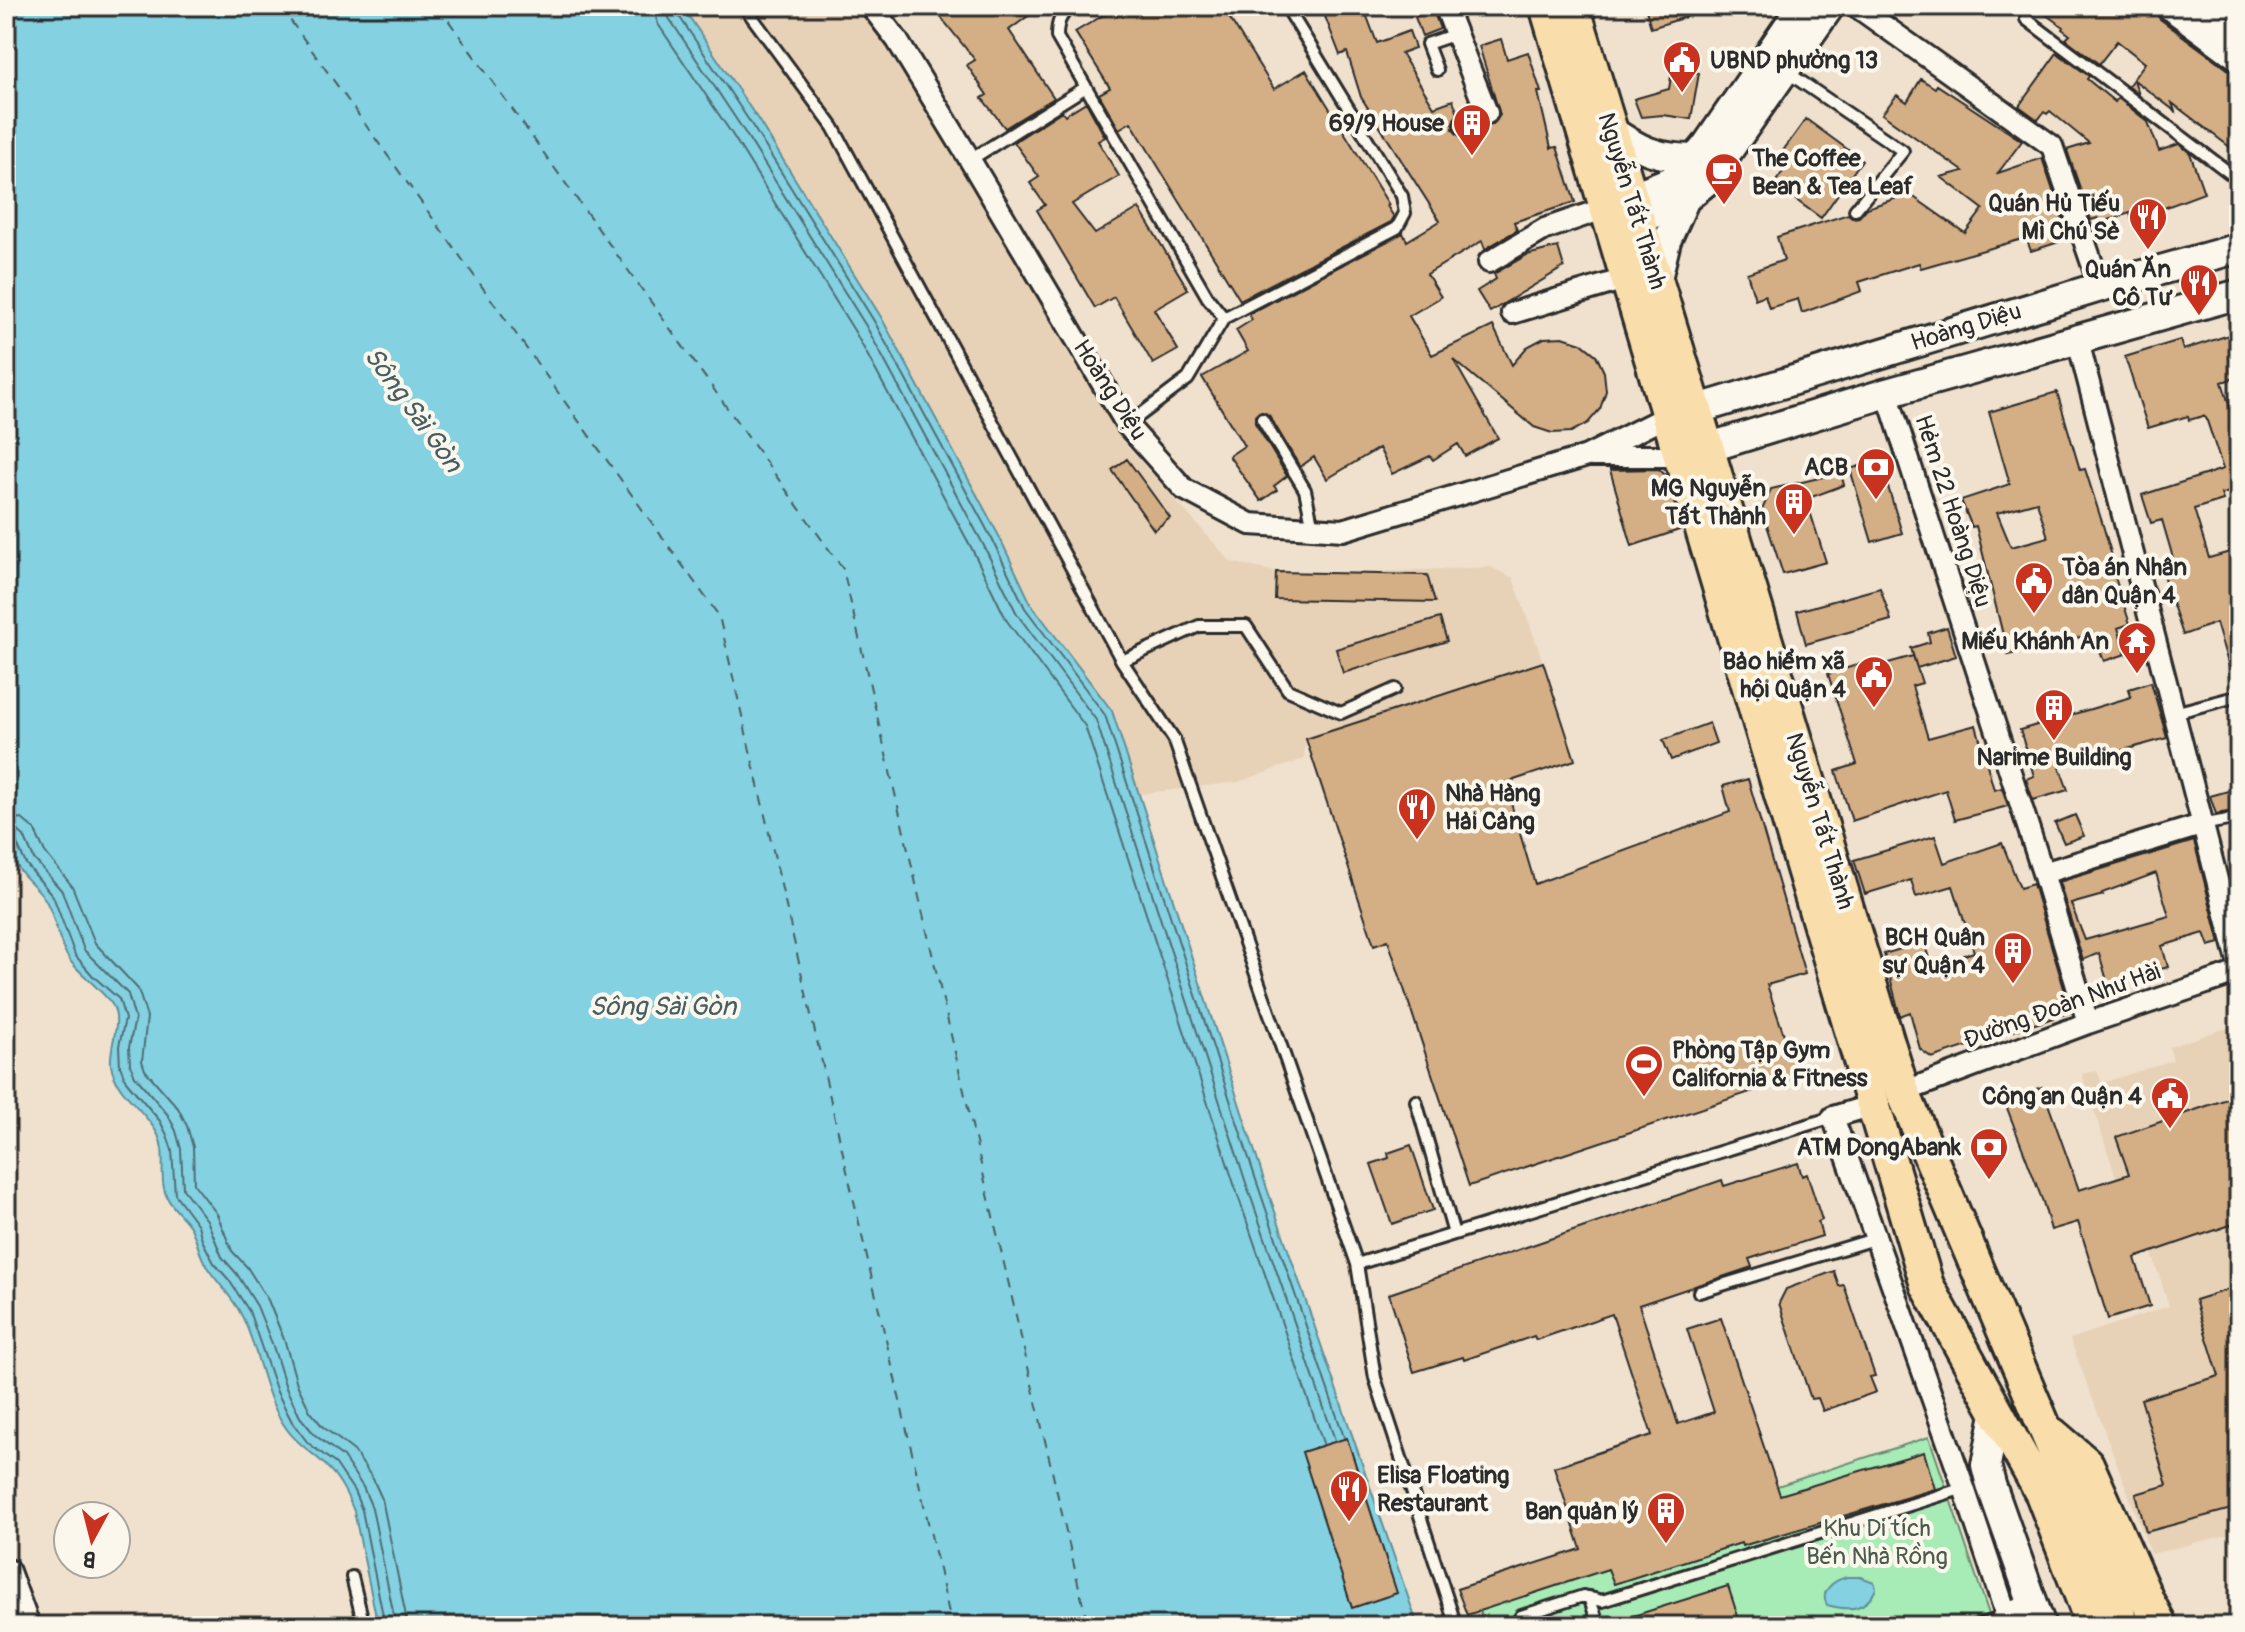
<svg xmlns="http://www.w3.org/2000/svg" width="2245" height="1632" viewBox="0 0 2245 1632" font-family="Pangolin,sans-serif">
	<rect width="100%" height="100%" fill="#efe1cd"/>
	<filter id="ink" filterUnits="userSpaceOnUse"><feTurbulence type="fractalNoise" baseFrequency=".0125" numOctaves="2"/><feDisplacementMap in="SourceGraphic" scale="16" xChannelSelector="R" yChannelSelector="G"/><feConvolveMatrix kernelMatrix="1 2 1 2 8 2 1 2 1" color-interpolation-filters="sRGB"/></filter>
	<g filter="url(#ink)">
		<path fill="#e7d2b7" d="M682,6H856L889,48L1125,444L1231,562L1276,572L1349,573L1491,567L1513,578L1543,662L1306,739L1304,759L1238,782L1139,794L1112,711L1031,604L999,536L881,317L757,118Z
			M2239,1024V1532L2151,1554L2070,1339L2169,1306L2127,1177L2117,1180L2082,1074L2097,1070L2102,1083L2173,1060L2169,1047Z"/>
		<path fill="#a7ecb7" stroke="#698c71" stroke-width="2" d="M1929,1437L1993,1626H1485L1471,1585Z"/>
		<path fill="#84d1e2" stroke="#608f99" stroke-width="2" d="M6,6H682L757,118L881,317L999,536L1031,604L1112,711L1263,1177L1418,1626H378L354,1511C348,1497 341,1481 330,1470C316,1454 298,1446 286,1428C263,1395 260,1352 242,1316C233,1297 218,1284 207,1267C199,1255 197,1240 191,1228C185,1218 174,1210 168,1199C157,1180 168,1155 158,1135C146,1110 115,1093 111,1065C109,1045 122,1024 113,1006C108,996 81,974 71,962C58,945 57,920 46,901C40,889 26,880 19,869C9,853 8,834 6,816Z
			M1847,1577H1861L1874,1582L1876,1589C1866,1611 1849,1611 1827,1605C1819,1591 1834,1580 1847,1577Z"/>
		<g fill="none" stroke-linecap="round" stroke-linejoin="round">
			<path stroke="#4f6d74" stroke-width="2" d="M654,6L658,24L732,134L855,332L972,549L1007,621L1085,726L1235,1187L1323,1443
				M666,6L669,18L742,128L866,326L983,544L1017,614L1096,720L1246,1183L1335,1440
				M676,6L677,13L750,122L874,321L992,539L1025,608L1105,715L1256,1180L1344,1437
				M6,816L22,819L34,829L45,852L72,886L95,943L138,989L147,1017L142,1061L145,1070L178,1108L187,1126L193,1147L194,1184L217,1214L232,1251L247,1267L268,1300L285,1342L297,1384L310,1411L323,1427L354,1451L373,1479L382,1499L408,1626
				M6,828L17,830L24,836L34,859L62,891L84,950L128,994L135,1019L129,1047L130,1064L135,1076L168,1115L176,1131L181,1149L183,1189L207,1220L222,1257L237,1274L257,1306L273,1346L286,1388L300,1417L315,1435L343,1457L363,1487L372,1508L396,1626
				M6,838L16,842L26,864L53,896L75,955L93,976L119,999L125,1019L119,1046L120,1066L126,1081L160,1121L167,1135L172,1150L175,1194L198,1225L202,1240L214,1263L229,1280L249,1311L277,1392L292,1422L308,1443L336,1464L354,1491L362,1510L385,1626"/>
			<path stroke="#465d62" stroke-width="2" stroke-dasharray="10 8" stroke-linecap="butt" d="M280,6L719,616L952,1626
				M438,6L843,569L1088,1626"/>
		</g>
		<path fill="#d4ae85" stroke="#2b2b2b" stroke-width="2" fill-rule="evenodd" d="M932,6H1042L1009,30L1054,98L1005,128L982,98L987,95L967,65L975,60Z
			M1119,6H1222L1274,89L1306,70L1389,205L1387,206L1394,217L1391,222L1240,300L1131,122L1119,129L1099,94L1110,88L1075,32Z
			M1321,6H1363L1377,43L1409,31L1415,48L1401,53L1434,107L1453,100L1458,114L1454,119L1453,130L1464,138L1493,124L1500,115L1479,46L1501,39L1507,59L1528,52L1541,92H1538L1551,148L1557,147L1575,202L1514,222L1517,230L1485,249L1482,241L1427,274L1441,297L1409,316L1432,355L1493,326L1512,365L1527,347L1544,338L1563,337L1581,343L1596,355L1604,372L1606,391L1600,409L1588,423L1571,432L1552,433L1534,427L1453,359L1498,438L1465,456L1458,444L1433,460L1430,456L1392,474L1379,448L1327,479L1314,457L1300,467L1269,415L1259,412L1255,416V423L1287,476L1274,486L1277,490L1261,501L1229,456L1244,446L1202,377L1248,351L1236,330L1252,320L1249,314L1403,233L1407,241L1440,221L1361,97L1347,52L1340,55Z
			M1645,6H1707L1708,10L1651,28Z
			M2034,6H2150L2160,19L2229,70L2239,73V154L2172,103L2175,111L2134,80L2139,95L2128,86L2145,63L2117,41L2099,64L2066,39L2070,35L2062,29L2063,27Z
			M1433,10L1440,29L1422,36L1415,17Z
			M1675,52L1695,55L1692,72L1699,73L1691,119L1663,115L1641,117L1634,99L1669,89Z
			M2057,53L2089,76L2087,79L2115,102L2118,98L2148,122L2159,151L2179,144L2190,153L2204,193L2132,220L2130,213L2100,223L2098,218L2091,220L2067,150L2089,143L2050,111L2047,114L2044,112L2038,120L2019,106Z
			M1921,79L1935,88L1937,85L2022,141L1998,173L2042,158L2066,229L2056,232L2059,242L2031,251L2026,238L1921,268L1919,263L1859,282L1862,291L1802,313L1798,299L1769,308L1765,295L1755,299L1747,273L1784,260L1777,237L1848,214L1853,218L1859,217L1867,208L1897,198L1891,181L1965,233L1983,209L1941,177L1963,171L1882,114L1897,95L1907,102Z
			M1086,102L1105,137L1098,141L1119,176L1072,204L1095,234L1139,208L1188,289L1154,309L1178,350L1153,364L1114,297L1095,308L1037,210L1045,205L1030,183L1039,177L1014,142L1062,111L1065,115Z
			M1806,119L1862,160L1821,218L1774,184L1792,159L1782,152Z
			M1558,247L1564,267L1490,312L1477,291L1496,279L1494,274L1527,255Z
			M2235,333L2239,346V377L2222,382L2234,420L2239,418V507H2235L2230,492L2221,494L2223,500L2194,509L2209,558L2230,552L2239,582V682L2234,683L2216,623L2183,635L2162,572L2176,568L2162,520L2151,523L2142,495L2223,469L2206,418L2203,416L2189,420L2188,416L2148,428L2125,357L2180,340L2183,350Z
			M2057,392L2080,470L2085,469L2102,522L2117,573L2114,574L2130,624L2118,628L2126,654L2104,661L2093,634L2008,655L1976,526L1972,527L1961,500L2010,484L1989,412ZM2037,502L2048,537L2011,547L1997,513Z
			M1127,459L1170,518L1154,530L1112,470Z
			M1880,460L1902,533L1872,542L1850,469Z
			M1659,469L1666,476L1682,529L1632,546L1610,470Z
			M1841,473L1844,485L1806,499L1826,562L1783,574L1762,510L1771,489Z
			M1276,572L1427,575L1435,602L1275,599Z
			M1880,588L1891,620L1806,644L1797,611Z
			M1440,618L1447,641L1343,673L1336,649Z
			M1947,627L1956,656L1917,668L1911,648L1930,642L1928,633Z
			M1913,656L1922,683L1912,686L1928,738L1976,725L1994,790L2002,788L2008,806L1955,820L1946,790L1852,821L1836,771L1857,764L1828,674L1873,660L1874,667Z
			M1543,662L1575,760L1505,783L1535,884L1730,812L1723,786L1748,779L1805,974L1767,985L1798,1076L1469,1186L1388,940L1374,945L1306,739Z
			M2151,682L2167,738L2099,757L2097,751L2058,763L2068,790L2033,800L2026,779L2034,776L2020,730L2131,697L2129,689Z
			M1709,723L1716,743L1671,760L1663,740Z
			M2239,788V810L2216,814L2210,796Z
			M2075,815L2084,836L2064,843L2055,823Z
			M1935,836L1944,863L2002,843L2020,888L2033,884L2071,1012L1932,1058L1920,1049L1910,1012L1900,1016L1884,954L1924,942L1931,965L1974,952L1953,886L1916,897L1911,880L1865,894L1854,860Z
			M2194,841L2220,943L2209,946L2204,933L2162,946L2168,967L2108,984L2099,953L2083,960L2059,882ZM2156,873L2169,916L2085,940L2071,904L2103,895L2102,893Z
			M2042,1087L2079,1190L2129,1174L2116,1137L2239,1095V1222L2135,1258L2150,1306L2108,1319L2078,1222L2051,1230L2043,1202L2007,1108L2016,1096Z
			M1411,1145L1433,1210L1392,1224L1371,1164L1389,1158L1388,1153Z
			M1798,1163L1802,1176L1807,1174L1822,1220L1818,1222L1822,1236L1749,1259L1752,1267L1639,1305L1678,1424L1714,1412L1687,1329L1721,1318L1780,1495L1924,1452L1935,1489L1742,1546L1741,1543L1614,1584L1608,1569L1467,1615L1457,1589L1581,1549L1554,1467L1652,1435L1612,1314L1536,1340L1534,1336L1464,1360L1463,1357L1414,1372L1389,1294L1722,1180L1724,1186Z
			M1834,1271L1839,1286L1844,1285L1875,1376L1870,1377L1876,1392L1823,1411L1818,1398L1811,1399L1779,1303L1786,1289Z
			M2239,1286V1507L2146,1532L2136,1494L2167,1485L2141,1399L2219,1376L2195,1300Z
			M1347,1438L1397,1593L1352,1608L1302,1452Z
			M1728,1586L1741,1626H1614V1622Z"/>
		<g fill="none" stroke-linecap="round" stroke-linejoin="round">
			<g stroke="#2b2b2b" stroke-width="16">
				<path id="service" d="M744,6L833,127L1122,661L1174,739L1357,1264L1375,1378L1456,1626
					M1072,6C1060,15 1057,22 1057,37L1208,298L1224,318L1188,379L1127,425
					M2026,19L2239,180
					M1437,70L1427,44L1456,34
					M1787,72L1903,151L1855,210
					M970,160L1086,87
					M1224,318L1397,228L1405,213L1402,196L1286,6
					M1262,419L1305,490L1313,528
					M1122,661L1199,626H1246L1288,690L1341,713L1395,689
					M2174,713L2239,696
					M2201,825L2239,818
					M1416,1101L1454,1234
					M1357,1264L1833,1117
					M1699,1292L1874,1239
					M352,1577L364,1626
					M1589,1597L1599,1626
					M1515,1626L1521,1616L1583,1596L1602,1601L1964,1488
					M1974,1626L2007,1617"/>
			</g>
			<g stroke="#2b2b2b" stroke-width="26">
				<path id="minor" d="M871,6L897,40L970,160L1127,425L1184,489L1250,524L1343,530L1587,456L1669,415
					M1445,6L1487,113L1465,125
					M1856,6L2052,146L2100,287
					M1489,262L1545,229L1606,208
					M1512,313L1628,278
					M2078,341L2239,965
					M1887,393L2043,873L2088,1023
					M1591,456H1679
					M2043,873L2201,825
					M1903,1092L2088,1023L2239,972
					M1873,1105L1833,1117L1964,1488L2007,1617"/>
			</g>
			<g stroke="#2b2b2b" stroke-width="32">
				<path id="tertiary" d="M2170,6L2239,57
					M2207,6L2239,30
					M1609,128C1640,150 1657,158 1695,158
					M1630,196L1671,180L1684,171L1705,146L1801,6
					M1638,222L1686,199L1708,181L1831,6
					M1657,283L1667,241L1686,199
					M6,1572L26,1626"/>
			</g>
			<g stroke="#2b2b2b" stroke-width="34">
				<path id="secondary" d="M1695,410L2100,287L2239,248
					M1707,448L1887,393L2239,294
					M1996,1414L1986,1465L1991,1485L2041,1626
					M2007,1617L2034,1607"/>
			</g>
			<g stroke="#2b2b2b" stroke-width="38">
				<path id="primary" d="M1546,6L1927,1285L2042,1494L2093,1626
					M1573,6L1903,1092L2068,1483L2123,1626
					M2052,1434L2087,1464L2148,1602L2161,1626"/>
			</g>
			<use href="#service" stroke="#fbf7ec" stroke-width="10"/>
			<use href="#minor" stroke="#fbf7ec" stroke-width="20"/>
			<use href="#tertiary" stroke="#fbf7ec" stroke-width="26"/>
			<use href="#secondary" stroke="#fbf7ec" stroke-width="28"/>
			<use href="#primary" stroke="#f9deab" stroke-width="32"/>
		</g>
	</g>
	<defs>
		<g id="civic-pin" transform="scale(2)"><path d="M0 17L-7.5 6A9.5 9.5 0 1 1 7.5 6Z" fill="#c8321e" stroke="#fbf7ec"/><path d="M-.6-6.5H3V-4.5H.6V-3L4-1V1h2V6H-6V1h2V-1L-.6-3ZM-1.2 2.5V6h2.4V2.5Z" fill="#fff"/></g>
		<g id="building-pin" transform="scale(2)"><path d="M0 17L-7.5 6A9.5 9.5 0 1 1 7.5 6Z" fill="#c8321e" stroke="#fbf7ec"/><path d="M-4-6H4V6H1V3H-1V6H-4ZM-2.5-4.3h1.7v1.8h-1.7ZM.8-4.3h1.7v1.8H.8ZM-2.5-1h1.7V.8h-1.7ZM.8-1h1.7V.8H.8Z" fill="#fff"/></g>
		<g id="cafe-pin" transform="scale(2)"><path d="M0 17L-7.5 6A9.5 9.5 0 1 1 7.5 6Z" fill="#c8321e" stroke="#fbf7ec"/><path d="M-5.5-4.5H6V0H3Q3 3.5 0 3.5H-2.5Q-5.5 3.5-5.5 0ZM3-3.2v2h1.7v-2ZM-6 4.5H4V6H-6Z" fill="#fff"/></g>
		<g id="restaurant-pin" transform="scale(2)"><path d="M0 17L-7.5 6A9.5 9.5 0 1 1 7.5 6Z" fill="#c8321e" stroke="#fbf7ec"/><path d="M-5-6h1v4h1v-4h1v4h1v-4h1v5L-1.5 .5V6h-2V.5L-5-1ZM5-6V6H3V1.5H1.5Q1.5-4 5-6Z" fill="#fff"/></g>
		<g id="bank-pin" transform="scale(2)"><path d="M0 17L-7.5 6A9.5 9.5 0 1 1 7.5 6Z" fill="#c8321e" stroke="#fbf7ec"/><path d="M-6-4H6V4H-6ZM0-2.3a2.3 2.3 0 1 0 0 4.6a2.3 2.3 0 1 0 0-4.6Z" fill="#fff"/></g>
		<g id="temple-pin" transform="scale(2)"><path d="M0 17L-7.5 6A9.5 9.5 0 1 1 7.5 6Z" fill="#c8321e" stroke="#fbf7ec"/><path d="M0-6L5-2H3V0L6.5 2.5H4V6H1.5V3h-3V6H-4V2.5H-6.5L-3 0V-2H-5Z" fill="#fff"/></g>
		<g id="stadium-pin" transform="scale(2)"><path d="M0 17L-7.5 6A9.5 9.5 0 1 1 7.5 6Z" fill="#c8321e" stroke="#fbf7ec"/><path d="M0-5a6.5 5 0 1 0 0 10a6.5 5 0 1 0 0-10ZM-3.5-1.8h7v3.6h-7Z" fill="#fff"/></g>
	</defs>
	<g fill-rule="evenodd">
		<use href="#civic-pin" x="1682" y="60"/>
		<use href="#building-pin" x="1472" y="123"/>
		<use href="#cafe-pin" x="1724" y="172"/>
		<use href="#restaurant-pin" x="2148" y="217"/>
		<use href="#restaurant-pin" x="2199" y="283"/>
		<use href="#bank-pin" x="1876" y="467"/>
		<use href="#building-pin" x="1794" y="502"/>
		<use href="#civic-pin" x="2034" y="581"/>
		<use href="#temple-pin" x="2137" y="641"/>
		<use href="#civic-pin" x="1874" y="675"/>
		<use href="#building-pin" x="2054" y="708"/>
		<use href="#restaurant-pin" x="1417" y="807"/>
		<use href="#building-pin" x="2013" y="951"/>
		<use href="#stadium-pin" x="1644" y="1064"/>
		<use href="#civic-pin" x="2170" y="1096"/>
		<use href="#bank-pin" x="1989" y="1147"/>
		<use href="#restaurant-pin" x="1349" y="1489"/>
		<use href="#building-pin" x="1666" y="1511"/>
	</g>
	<g text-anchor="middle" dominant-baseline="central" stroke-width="8" stroke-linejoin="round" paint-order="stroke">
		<g font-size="24" font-weight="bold" fill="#2b2b2b" stroke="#fbf7ec" text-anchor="end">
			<text x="1710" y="60" text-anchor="start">UBND phường 13</text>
			<text x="1444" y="123">69/9 House</text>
			<text x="1752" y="158" text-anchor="start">The Coffee<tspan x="1752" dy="28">Bean &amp; Tea Leaf</tspan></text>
			<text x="2120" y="203">Quán Hủ Tiếu<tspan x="2120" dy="28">Mì Chú Sè</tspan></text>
			<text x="2171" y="269">Quán Ăn<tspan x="2171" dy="28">Cô Tư</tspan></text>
			<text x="1848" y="467">ACB</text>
			<text x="1766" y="488">MG Nguyễn<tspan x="1766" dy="28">Tất Thành</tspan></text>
			<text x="2062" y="567" text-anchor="start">Tòa án Nhân<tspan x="2062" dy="28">dân Quận 4</tspan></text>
			<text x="2109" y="641">Miếu Khánh An</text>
			<text x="1846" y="661">Bảo hiểm xã<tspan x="1846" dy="28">hội Quận 4</tspan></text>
			<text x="2054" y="757" text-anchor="middle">Narime Building</text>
			<text x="1445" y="793" text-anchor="start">Nhà Hàng<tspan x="1445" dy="28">Hải Cảng</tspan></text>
			<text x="1985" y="937">BCH Quân<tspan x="1985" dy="28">sự Quận 4</tspan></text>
			<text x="1672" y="1050" text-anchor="start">Phòng Tập Gym<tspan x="1672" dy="28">California &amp; Fitness</tspan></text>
			<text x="2142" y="1096">Công an Quận 4</text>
			<text x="1961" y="1147">ATM DongAbank</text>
			<text x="1377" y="1475" text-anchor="start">Elisa Floating<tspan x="1377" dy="28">Restaurant</tspan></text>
			<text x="1638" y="1511">Ban quản lý</text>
		</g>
		<g font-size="24" fill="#2b2b2b" stroke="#fbf7ec">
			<text transform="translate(1632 201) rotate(73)">Nguyễn Tất Thành</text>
			<text transform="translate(1966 327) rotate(-17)">Hoàng Diệu</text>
			<text transform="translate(1110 390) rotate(57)">Hoàng Diệu</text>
			<text transform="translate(1953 511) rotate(72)">Hẻm 22 Hoàng Diệu</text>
			<text transform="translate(1820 821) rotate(73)">Nguyễn Tất Thành</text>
			<text transform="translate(2062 1006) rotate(-20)">Đường Đoàn Như Hài</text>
		</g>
		<g font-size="24" fill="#4a5b4e" stroke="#fbf7ec">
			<text x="1877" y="1528">Khu Di tích<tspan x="1877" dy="28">Bến Nhà Rồng</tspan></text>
		</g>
		<g font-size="26" font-style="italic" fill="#465d62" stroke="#fbf7ec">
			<text transform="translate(413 410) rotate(54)">Sông Sài Gòn</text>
			<text x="663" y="1007">Sông Sài Gòn</text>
		</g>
	</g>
	<rect width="2245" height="1632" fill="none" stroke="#fbf7ec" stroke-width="32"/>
	<rect x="16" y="16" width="2213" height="1600" fill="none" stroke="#2b2b2b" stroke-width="3" filter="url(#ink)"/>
	<g transform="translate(92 1540) rotate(187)"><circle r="38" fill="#fbf7ec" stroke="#a8a59f" stroke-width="2"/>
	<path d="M0-6L14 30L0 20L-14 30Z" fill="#c8321e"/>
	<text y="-12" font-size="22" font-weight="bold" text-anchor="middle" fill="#2b2b2b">B</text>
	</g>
</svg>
